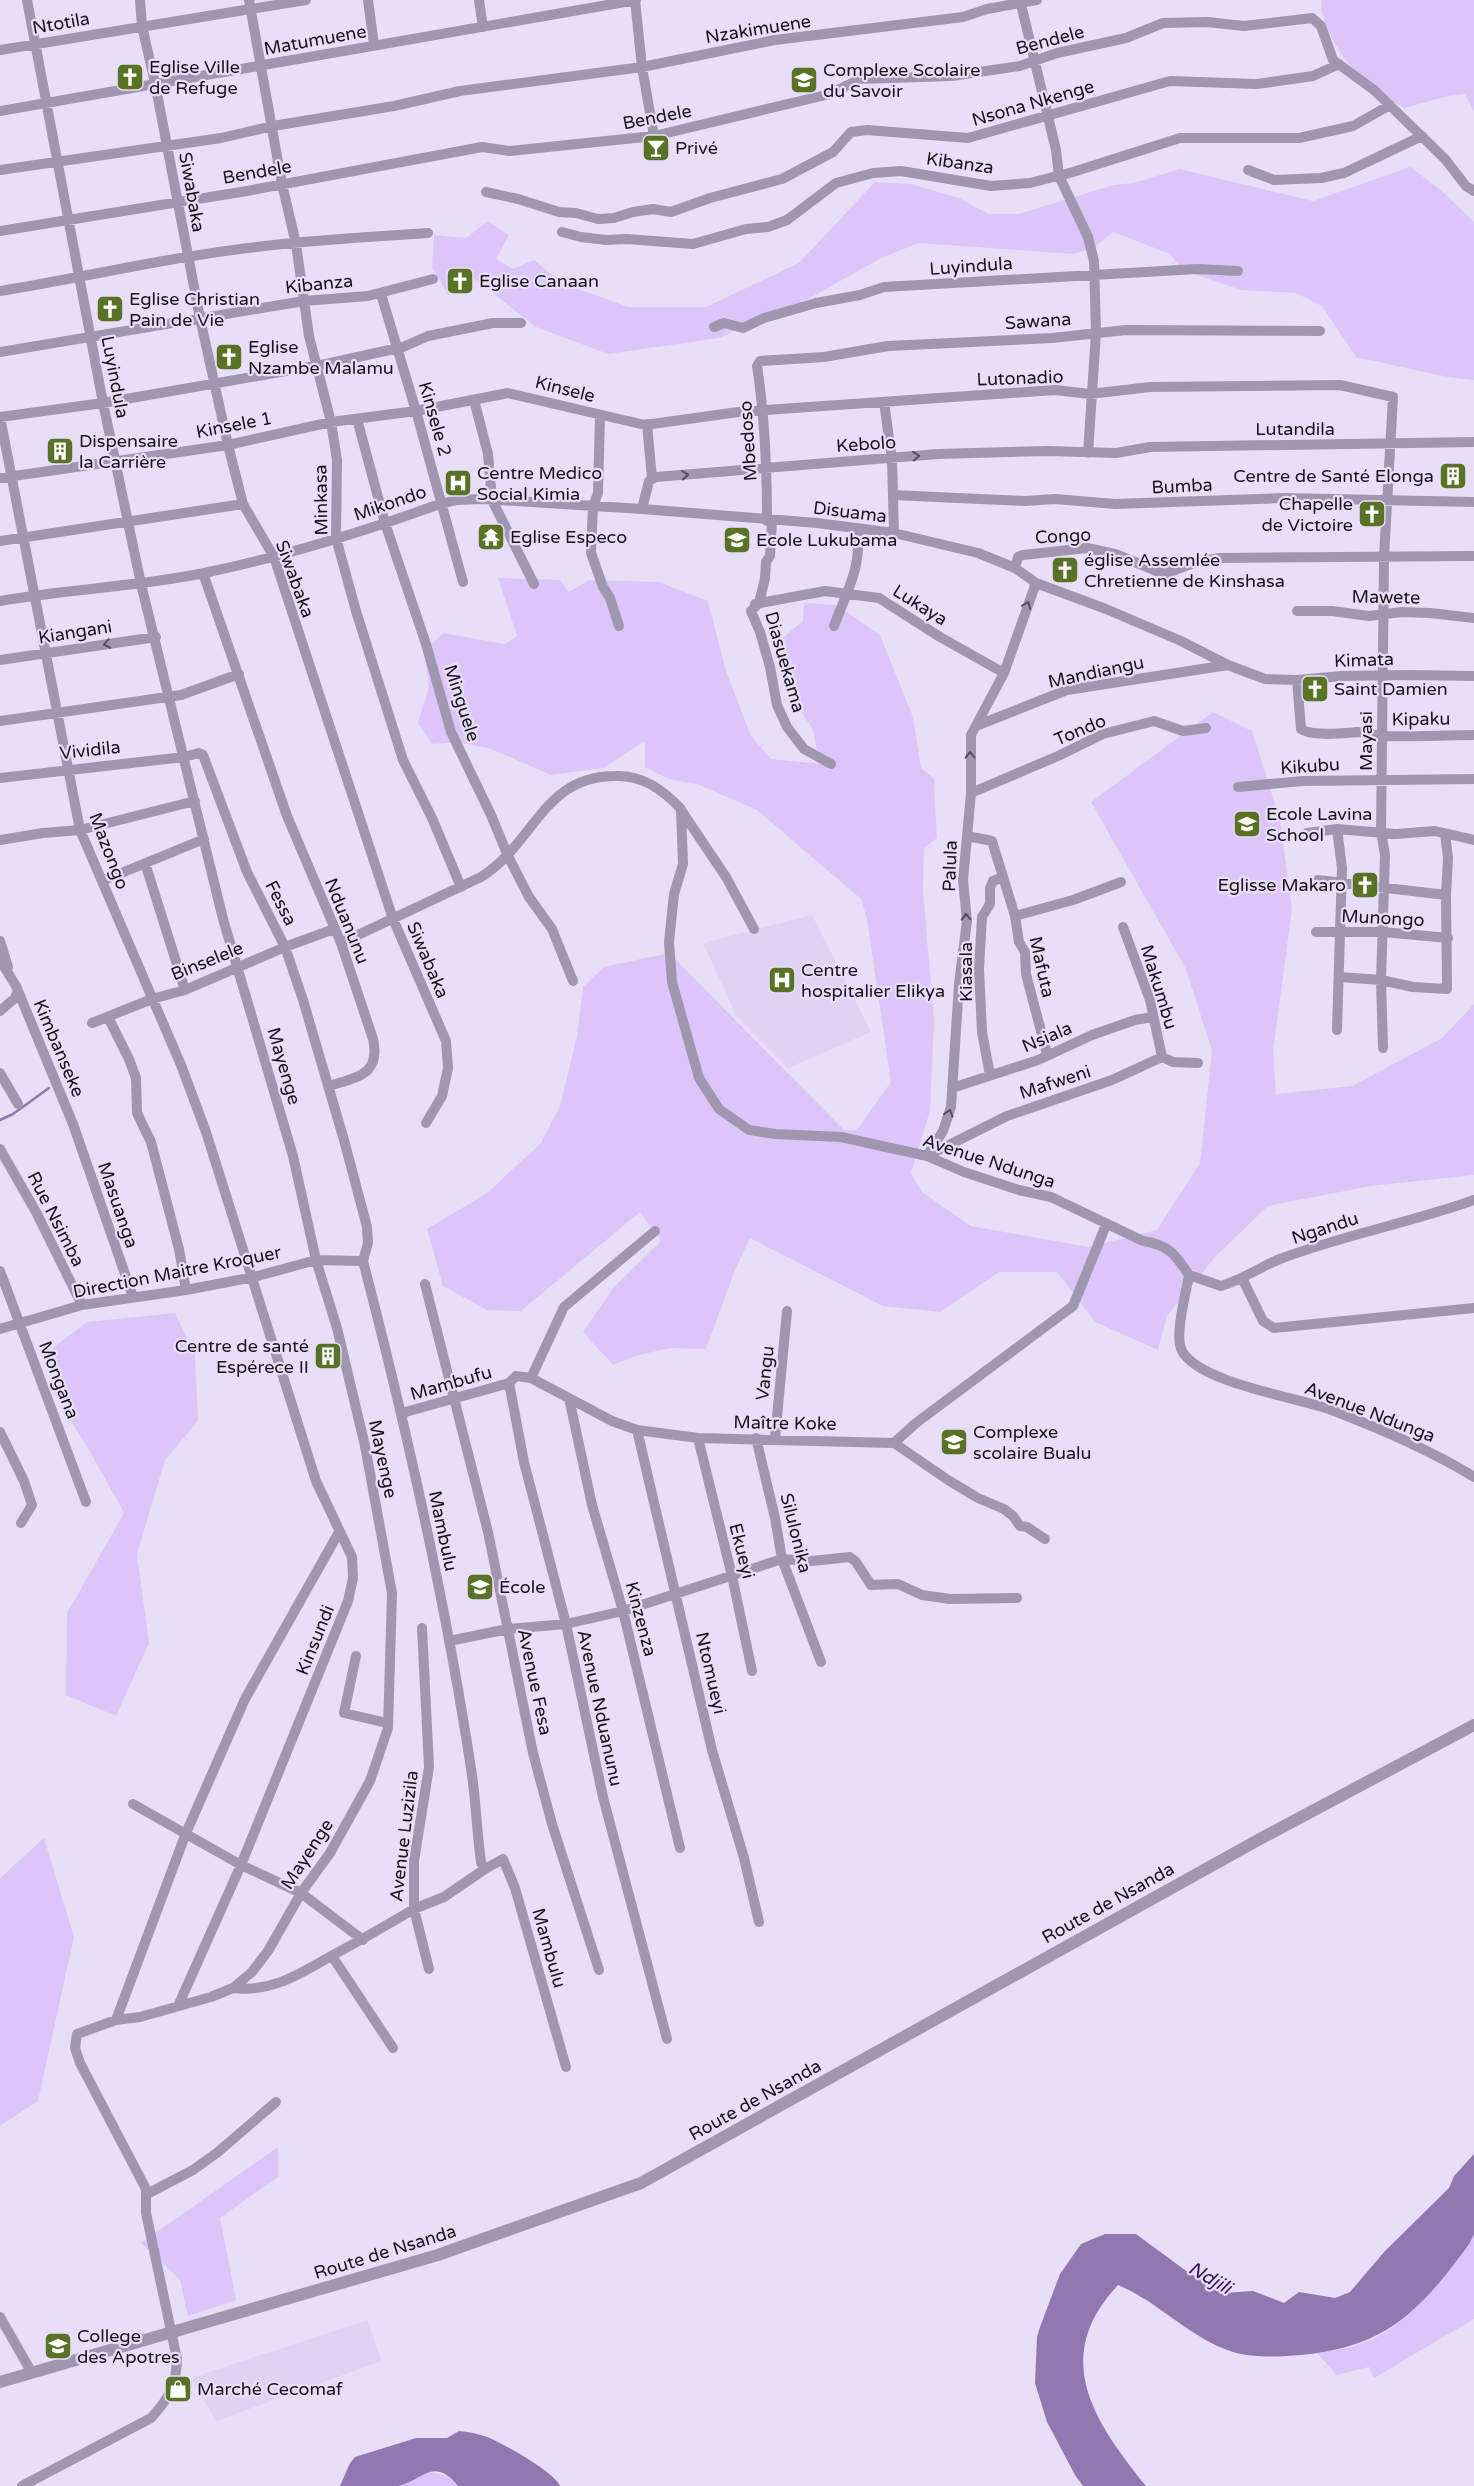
<svg xmlns="http://www.w3.org/2000/svg" width="1474" height="2486" viewBox="0 0 1474 2486" font-family="'Varela Round',sans-serif">
	<rect width="100%" height="100%" fill="#e9def8"/>
	<path fill="#e0d2f4" d="M812,915L871,1032L788,1068L737,1017L703,943Z
		M367,2320L382,2361L216,2421L191,2378Z"/>
	<path fill="#dcc6f9" d="M1321,0H1474V111L1465,94L1449,96L1404,108C1394,102 1382,97 1373,89C1350,70 1321,31 1321,0Z
		M1410,167L1441,190L1474,222V380C1434,377 1397,364 1357,358L1322,306L1296,293L1241,290L1183,270L1170,254L1113,232L1093,248L1074,254L919,243L881,258L810,298L719,338L608,354L536,327L475,279L448,295L432,267L434,235L466,238L488,221L509,235L496,259L513,269L534,260L562,283L628,307H706L799,263L875,182L911,184L959,198L988,214H1019L1113,185L1133,183L1180,169L1313,201Z
		M498,578L560,580L569,592L589,580L659,582L708,601L726,671L751,736L771,759L820,764L813,730L792,697L779,641L803,621L804,603L837,605L880,635L913,717L921,768L934,778V785L937,838L924,848L923,890L934,1021L930,1111L911,1173L922,1192L971,1226L1088,1247L1157,1230L1200,1163L1212,1051L1186,969L1091,802L1213,712L1252,731L1280,820L1292,909L1273,1051L1276,1094L1352,1086L1442,1038L1474,1004V1175L1371,1186L1268,1206L1216,1256L1167,1316L1158,1350L1095,1322L1057,1272H999L940,1312L883,1306L750,1238L735,1270L706,1349L671,1348L638,1355L613,1365L583,1332L613,1288L661,1241L640,1212L521,1311L487,1310L443,1286L427,1229L487,1193L541,1143L560,1106L577,1036L583,987L604,967L669,953L844,1130H857L891,1082L867,919L861,899L757,810L697,784L669,779L645,767V741L603,768L551,775L491,749L458,742L432,744L418,723L429,687L424,651L443,633L505,644L517,636Z
		M175,1313L195,1355L198,1421L165,1460L137,1554L149,1643L116,1716L66,1695L67,1613L124,1513L92,1455L52,1390L46,1353L87,1322Z
		M44,1838L74,1937L38,2101L0,2126V1878Z
		M278,2147V2177L220,2218L236,2300L188,2316L180,2280L141,2243Z
		M1474,2234V2319L1374,2378L1369,2367L1337,2375L1317,2353C1330,2351 1345,2349 1358,2345C1410,2327 1445,2277 1474,2234Z
		M425,2472C439,2473 449,2475 458,2486H400Z"/>
	<path fill="#9278b1" d="M1474,2154C1474,2170 1474,2223 1474,2234C1469,2247 1456,2261 1448,2272C1405,2326 1370,2348 1301,2355C1280,2357 1254,2358 1233,2352C1191,2339 1159,2302 1118,2285C1050,2358 1094,2421 1146,2486H1083L1075,2475L1047,2422L1035,2383L1037,2337L1040,2327L1060,2274L1081,2244L1105,2234H1136L1189,2273L1224,2293L1253,2291L1284,2303L1299,2292L1335,2298L1350,2292L1385,2251L1449,2188L1454,2176Z
		M459,2431C471,2432 485,2435 496,2441C510,2448 555,2473 560,2486H458C434,2456 422,2480 399,2486C386,2486 355,2486 340,2486L350,2463L355,2457L416,2438H447Z"/>
	<g fill="none" stroke-linecap="round" stroke-linejoin="round">
		<path stroke="#9278b1" stroke-width="2.5" d="M0,1120L13,1114L49,1088"/>
		<path stroke="#a196b0" stroke-width="10" d="M140,0L142,26L155,83L200,318L228,445L243,504L274,557L393,919L446,1041L448,1068L442,1096L426,1123
			M249,0L282,184L296,244L309,336L331,422L337,460L336,538L356,611L403,760L432,818L461,887
			M368,0L374,45
			M479,0L483,27
			M635,0L642,67L654,136
			M1020,0L1056,150L1059,176L1088,237L1094,261L1096,333L1088,453
			M0,50L306,0
			M0,111L636,0
			M0,170L221,138L273,126L394,106L460,91L642,67L775,40L963,17L987,9L1037,0
			M1248,170L1274,180L1321,178L1344,173L1422,136
			M486,192L518,199L559,212L576,213L598,219L614,218L633,212L653,209L671,212L710,198L782,179L833,152L851,132L867,130L968,138L1170,81L1257,84L1313,76L1339,64
			M0,231L247,191L482,147L510,151L654,136L830,94L860,79L952,76L1020,66L1057,53L1126,38L1163,23L1207,22L1244,26L1312,18L1321,26L1333,60L1374,90L1445,159L1466,186L1474,191
			M562,232L581,237L606,240L627,239L693,244L746,229L768,227L787,220L836,183L873,173L901,171L991,186L1030,183L1073,172L1180,138H1299L1353,126L1390,105
			M0,291C63,281 124,267 187,257C266,243 348,238 428,233
			M381,294L416,411L463,582
			M714,327L724,323L743,328L764,318L816,303L860,295L884,287L1197,269L1238,271
			M0,352L304,301L368,296L433,279
			M474,400L488,454L492,500L534,584
			M884,402L892,459L894,533
			M600,415L598,493L593,506L591,553L603,587L610,598L619,626
			M0,417L80,830L181,1065L206,1132L316,1481L352,1557L353,1578L348,1601L241,1865L178,2006
			M0,417L103,403L326,364L403,347L428,336L493,323H521
			M357,419L385,523L426,644L451,732L491,815L508,856L529,897L552,929L573,981
			M647,424L652,478
			M0,478L228,445L331,422L416,411L508,393L645,425L738,412L1055,390L1090,394L1150,387L1340,385L1393,397L1384,557L1381,832L1385,855L1381,980L1383,1048
			M893,495L1025,501L1055,499L1115,504L1284,498L1474,502
			M642,509L649,481L656,477L938,454L1048,451L1116,453L1150,447L1474,442
			M767,521C767,468 765,418 757,366L760,361L824,357L888,346L1052,338L1126,330L1320,331
			M772,521L770,556L766,562L765,578L759,603L751,611L760,632L770,667L777,705L787,727L804,749L831,764
			M0,541L243,504
			M1015,568L1018,557L1023,555L1087,548L1115,554L1164,574L1199,561L1220,558L1474,556
			M203,573L287,816L341,943L373,1039C381,1075 357,1077 329,1086
			M0,601C67,589 136,587 204,573C282,557 359,533 434,506L456,500L483,499L642,509L817,523L894,533L978,553L1015,568L1036,583L1106,609L1181,641L1228,665L1265,679L1297,680L1342,676L1409,675L1474,676
			M755,604L825,591L879,598L940,637L1004,673
			M1297,611H1332L1369,616L1402,612L1430,613L1474,618
			M834,626C847,591 861,569 858,530
			M0,660L156,637
			M1297,680L1301,729C1312,737 1344,733 1357,732C1367,732 1375,736 1384,736C1414,737 1444,735 1474,735
			M0,721L181,695L239,674
			M976,726L1067,690L1228,665
			M0,778L184,757L199,753L203,755L247,872L285,947L303,1000L344,1140L367,1227L368,1243L363,1261
			M1238,787L1303,781L1474,779
			M971,793L1058,756L1103,734L1154,721L1183,731L1206,728
			M681,810L726,877L754,929
			M1307,833L1337,829L1396,834L1435,831L1474,840
			M967,836L992,841L1015,916L1019,942L1025,952L1026,974L1047,1054
			M0,840L43,833L80,830L195,801
			M145,863L185,990
			M1318,880L1446,895
			M102,881L204,839
			M1015,916L1073,900L1121,882
			M1123,927L1150,1000L1162,1057
			M1316,932H1383L1448,938
			M0,941L8,967
			M341,943L481,877C535,843 543,776 615,776C643,775 663,790 681,809L683,864L674,894L669,942L672,982L699,1078L719,1109L749,1130L775,1134L841,1137L927,1156L964,1172L1019,1190L1051,1197L1143,1241C1169,1245 1175,1254 1189,1275C1186,1294 1174,1335 1182,1351C1200,1383 1295,1397 1329,1409C1379,1428 1429,1449 1474,1477
			M0,960L16,986L73,1124L133,1297
			M1339,977L1381,980L1413,987L1447,989L1446,895L1448,858L1445,834
			M0,1011L15,998L17,993
			M108,1017L129,1059L136,1078L137,1113L151,1142L179,1249L186,1290
			M92,1023L152,999L185,990L285,947L334,929
			M1337,1030L1342,868L1337,829
			M0,1073L18,1104
			M990,1075L982,1032L979,969L982,917L990,904V888L993,881L1003,877
			M952,1088L1038,1060L1092,1035L1135,1020L1153,1017
			M0,1149L36,1212L82,1305
			M927,1156L943,1131L951,1107L959,984L967,921L963,880L971,793V735L1004,673L1036,583
			M927,1156L1007,1116L1112,1080L1162,1057L1173,1062L1198,1063
			M363,1261C407,1430 446,1602 472,1775C476,1804 477,1833 481,1862L485,1869L444,1897L414,1909L429,1969
			M0,1271L86,1502
			M1189,1275L1221,1286C1242,1280 1260,1267 1280,1259C1343,1235 1410,1223 1474,1200
			M1242,1278L1263,1321L1274,1328L1474,1308
			M425,1284L488,1532L533,1753L552,1824L599,1970
			M0,1329L82,1305L186,1290L254,1277L316,1260L363,1261
			M531,1378L564,1307L655,1231
			M509,1383L524,1462L566,1624L603,1797L667,2039
			M569,1398L592,1505L623,1611L680,1848
			M402,1413L509,1383L516,1376L531,1378L612,1421L637,1430L698,1438L894,1443L948,1480L978,1498L1004,1509L1013,1516L1020,1526L1027,1527L1045,1539
			M637,1430L712,1750L744,1858L759,1922
			M0,1432L24,1481L32,1505L21,1523
			M698,1438L732,1576L752,1671
			M756,1438L775,1518L782,1559L821,1662
			M775,1438L787,1311
			M894,1443L916,1423L1073,1306L1106,1225
			M449,1641L508,1629L566,1624L623,1611L782,1559L812,1561L850,1557L856,1562L871,1585L898,1584L922,1595L950,1599L1017,1598
			M356,1656L344,1713L387,1723
			M133,1804L241,1865L301,1893L363,1940
			M485,1869L503,1859L515,1888L566,2067
			M332,1956L393,2048
			M233,1988C272,1993 301,1973 333,1955C361,1940 387,1925 414,1909V1861L429,1767L422,1628
			M116,2020L186,1833L245,1699L339,1532
			M147,2194L193,2170L218,2152L276,2102
			M0,2317L32,2373
			M22,2486L151,2418C170,2397 176,2386 177,2359L146,2213V2189L80,2063L75,2048L77,2034L116,2020L140,2017L211,1997L233,1988L252,1972L268,1951L301,1893L330,1853L370,1781L388,1728L392,1593L365,1446L337,1328L316,1260L293,1156L223,919L141,584L103,403L27,0"/>
		<path stroke="#a196b0" stroke-width="12" d="M0,2382L438,2255L641,2183L1258,1840L1474,1725"/>
	</g>
	<defs><path id="oneway-chevron" d="M-2-3.5L2.5 0L-2 3.5" fill="none" stroke-width="1.6" stroke-linecap="round" stroke-linejoin="round" transform="scale(1.25)"/></defs>
	<g stroke="#554d5e">
		<use href="#oneway-chevron" transform="translate(916 456) rotate(-5)"/>
		<use href="#oneway-chevron" transform="translate(685 475) rotate(-5)"/>
		<use href="#oneway-chevron" transform="translate(1027 605) rotate(-69)"/>
		<use href="#oneway-chevron" transform="translate(107 644) rotate(169)"/>
		<use href="#oneway-chevron" transform="translate(970 755) rotate(-91)"/>
		<use href="#oneway-chevron" transform="translate(966 917) rotate(-92)"/>
		<use href="#oneway-chevron" transform="translate(949 1113) rotate(-73)"/>
	</g>
	<defs>
		<g id="church-square" transform="scale(1.4375)"><rect x="-9" y="-9" width="18" height="18" rx="4" fill="#597225" stroke="#e9def8"/><path d="M-1.2-6h2.4v3.5h3.3v2.4h-3.3V6h-2.4V-.1h-3.3v-2.4h3.3Z" fill="#fff"/></g>
		<g id="school-square" transform="scale(1.4375)"><rect x="-9" y="-9" width="18" height="18" rx="4" fill="#597225" stroke="#e9def8"/><path d="M0-5L7-2L0 1L-7-2ZM-4 1L0 2.5L4 1V4Q0 6-4 4Z" fill="#fff"/></g>
		<g id="bar-square" transform="scale(1.4375)"><rect x="-9" y="-9" width="18" height="18" rx="4" fill="#597225" stroke="#e9def8"/><path d="M-6-5H6L.8 .8V4.5H3.5V6h-7V4.5H-.8V.8Z" fill="#fff"/></g>
		<g id="building-square" transform="scale(1.4375)"><rect x="-9" y="-9" width="18" height="18" rx="4" fill="#597225" stroke="#e9def8"/><path d="M-4-6H4V6H1V3H-1V6H-4ZM-2.5-4.3h1.7v1.8h-1.7ZM.8-4.3h1.7v1.8H.8ZM-2.5-1h1.7V.8h-1.7ZM.8-1h1.7V.8H.8Z" fill="#fff"/></g>
		<g id="hospital-square" transform="scale(1.4375)"><rect x="-9" y="-9" width="18" height="18" rx="4" fill="#597225" stroke="#e9def8"/><path d="M-5-5h3v3.5h4V-5h3V5h-3V1.5h-4V5h-3Z" fill="#fff"/></g>
		<g id="temple-square" transform="scale(1.4375)"><rect x="-9" y="-9" width="18" height="18" rx="4" fill="#597225" stroke="#e9def8"/><path d="M0-6L5-2H3V0L6.5 2.5H4V6H1.5V3h-3V6H-4V2.5H-6.5L-3 0V-2H-5Z" fill="#fff"/></g>
		<g id="shop-square" transform="scale(1.4375)"><rect x="-9" y="-9" width="18" height="18" rx="4" fill="#597225" stroke="#e9def8"/><path d="M-5-2.5h2.3a2.7 3.5 0 0 1 5.4 0H5L5.5 6h-11ZM-1.5-2.5h3a1.5 2.3 0 0 0-3 0Z" fill="#fff"/></g>
	</defs>
	<g fill-rule="evenodd">
		<use href="#church-square" x="130" y="77"/>
		<use href="#school-square" x="804" y="80"/>
		<use href="#bar-square" x="656" y="148"/>
		<use href="#church-square" x="460" y="281"/>
		<use href="#church-square" x="110" y="309"/>
		<use href="#church-square" x="229" y="357"/>
		<use href="#building-square" x="60" y="451"/>
		<use href="#building-square" x="1453" y="476"/>
		<use href="#hospital-square" x="458" y="483"/>
		<use href="#church-square" x="1372" y="514"/>
		<use href="#temple-square" x="491" y="537"/>
		<use href="#school-square" x="737" y="540"/>
		<use href="#church-square" x="1065" y="570"/>
		<use href="#church-square" x="1315" y="689"/>
		<use href="#school-square" x="1247" y="824"/>
		<use href="#church-square" x="1365" y="885"/>
		<use href="#hospital-square" x="782" y="980"/>
		<use href="#building-square" x="328" y="1356"/>
		<use href="#school-square" x="954" y="1442"/>
		<use href="#school-square" x="480" y="1587"/>
		<use href="#school-square" x="58" y="2346"/>
		<use href="#shop-square" x="178" y="2389"/>
	</g>
	<g text-anchor="middle" dominant-baseline="central" stroke-width="4.5" stroke-linejoin="round" paint-order="stroke">
		<g font-size="18" fill="#16121b" stroke="#e9def8">
			<text transform="translate(61 23) rotate(-10)">Ntotila</text>
			<text transform="translate(758 29) rotate(-9)">Nzakimuene</text>
			<text transform="translate(315 40) rotate(-10)">Matumuene</text>
			<text transform="translate(1050 40) rotate(-15)">Bendele</text>
			<text transform="translate(1033 103) rotate(-16)">Nsona Nkenge</text>
			<text transform="translate(657 117) rotate(-11)">Bendele</text>
			<text transform="translate(960 163) rotate(8)">Kibanza</text>
			<text transform="translate(257 172) rotate(-10)">Bendele</text>
			<text transform="translate(192 192) rotate(80)">Siwabaka</text>
			<text transform="translate(971 266) rotate(-4)">Luyindula</text>
			<text transform="translate(319 284) rotate(-6)">Kibanza</text>
			<text transform="translate(1038 321) rotate(-4)">Sawana</text>
			<text transform="translate(115 377) rotate(79)">Luyindula</text>
			<text transform="translate(1020 378) rotate(-2)">Lutonadio</text>
			<text transform="translate(565 389) rotate(14)">Kinsele</text>
			<text transform="translate(435 419) rotate(74)">Kinsele 2</text>
			<text transform="translate(234 425) rotate(-11)">Kinsele 1</text>
			<text x="1295" y="429">Lutandila</text>
			<text transform="translate(748 441) rotate(-94)">Mbedoso</text>
			<text transform="translate(866 444) rotate(-4)">Kebolo</text>
			<text transform="translate(1182 486) rotate(-3)">Bumba</text>
			<text transform="translate(321 500) rotate(-91)">Minkasa</text>
			<text transform="translate(390 503) rotate(-19)">Mikondo</text>
			<text transform="translate(850 512) rotate(7)">Disuama</text>
			<text transform="translate(1063 536) rotate(-3)">Congo</text>
			<text transform="translate(295 579) rotate(70)">Siwabaka</text>
			<text transform="translate(1386 597) rotate(1)">Mawete</text>
			<text transform="translate(920 605) rotate(32)">Lukaya</text>
			<text transform="translate(75 632) rotate(-9)">Kiangani</text>
			<text transform="translate(1364 660) rotate(-2)">Kimata</text>
			<text transform="translate(785 662) rotate(74)">Diasuekama</text>
			<text transform="translate(1096 672) rotate(-12)">Mandiangu</text>
			<text transform="translate(462 703) rotate(72)">Minguele</text>
			<text transform="translate(1421 719) rotate(-1)">Kipaku</text>
			<text transform="translate(1080 730) rotate(-23)">Tondo</text>
			<text transform="translate(1366 741) rotate(-90)">Mayasi</text>
			<text transform="translate(90 750) rotate(-6)">Vividila</text>
			<text transform="translate(1310 766) rotate(-4)">Kikubu</text>
			<text transform="translate(109 851) rotate(69)">Mazongo</text>
			<text transform="translate(950 866) rotate(-88)">Palula</text>
			<text transform="translate(281 903) rotate(63)">Fessa</text>
			<text transform="translate(1383 918) rotate(3)">Munongo</text>
			<text transform="translate(347 921) rotate(68)">Nduanunu</text>
			<text transform="translate(428 960) rotate(67)">Siwabaka</text>
			<text transform="translate(207 961) rotate(-22)">Binselele</text>
			<text transform="translate(1042 967) rotate(77)">Mafuta</text>
			<text transform="translate(966 972) rotate(-90)">Kiasala</text>
			<text transform="translate(1159 987) rotate(73)">Makumbu</text>
			<text transform="translate(1047 1037) rotate(-23)">Nsiala</text>
			<text transform="translate(59 1048) rotate(67)">Kimbanseke</text>
			<text transform="translate(284 1066) rotate(74)">Mayenge</text>
			<text transform="translate(1055 1082) rotate(-18)">Mafweni</text>
			<text transform="translate(989 1161) rotate(18)">Avenue Ndunga</text>
			<text transform="translate(118 1205) rotate(71)">Masuanga</text>
			<text transform="translate(56 1219) rotate(63)">Rue Nsimba</text>
			<text transform="translate(1325 1228) rotate(-18)">Ngandu</text>
			<text transform="translate(177 1272) rotate(-11)">Direction Maitre Kroquer</text>
			<text transform="translate(765 1373) rotate(-84)">Vangu</text>
			<text transform="translate(59 1380) rotate(69)">Mongana</text>
			<text transform="translate(451 1383) rotate(-16)">Mambufu</text>
			<text transform="translate(1370 1412) rotate(21)">Avenue Ndunga</text>
			<text transform="translate(785 1423) rotate(1)">Maître Koke</text>
			<text transform="translate(383 1459) rotate(78)">Mayenge</text>
			<text transform="translate(443 1531) rotate(78)">Mambulu</text>
			<text transform="translate(796 1533) rotate(76)">Silulonika</text>
			<text transform="translate(742 1551) rotate(76)">Ekueyi</text>
			<text transform="translate(641 1619) rotate(75)">Kinzenza</text>
			<text transform="translate(315 1640) rotate(-68)">Kinsundi</text>
			<text transform="translate(711 1673) rotate(77)">Ntomueyi</text>
			<text transform="translate(535 1682) rotate(78)">Avenue Fesa</text>
			<text transform="translate(600 1708) rotate(78)">Avenue Nduanunu</text>
			<text transform="translate(404 1836) rotate(-83)">Avenue Luzizila</text>
			<text transform="translate(307 1854) rotate(-57)">Mayenge</text>
			<text transform="translate(1108 1903) rotate(-29)">Route de Nsanda</text>
			<text transform="translate(549 1948) rotate(74)">Mambulu</text>
			<text transform="translate(755 2100) rotate(-29)">Route de Nsanda</text>
			<text transform="translate(385 2252) rotate(-17)">Route de Nsanda</text>
		</g>
		<g font-size="18" fill="#16121b" stroke="#e9def8" text-anchor="start">
			<text x="149" y="67">Eglise Ville<tspan x="149" dy="21">de Refuge</tspan></text>
			<text x="823" y="70">Complexe Scolaire<tspan x="823" dy="21">du Savoir</tspan></text>
			<text x="675" y="148">Privé</text>
			<text x="479" y="281">Eglise Canaan</text>
			<text x="129" y="299">Eglise Christian<tspan x="129" dy="21">Pain de Vie</tspan></text>
			<text x="248" y="347">Eglise<tspan x="248" dy="21">Nzambe Malamu</tspan></text>
			<text x="79" y="441">Dispensaire<tspan x="79" dy="21">la Carrière</tspan></text>
			<text x="477" y="473">Centre Medico<tspan x="477" dy="21">Social Kimia</tspan></text>
			<text x="1434" y="476" text-anchor="end">Centre de Santé Elonga</text>
			<text x="1353" y="504" text-anchor="end">Chapelle<tspan x="1353" dy="21">de Victoire</tspan></text>
			<text x="510" y="537">Eglise Especo</text>
			<text x="756" y="540">Ecole Lukubama</text>
			<text x="1084" y="560">église Assemlée<tspan x="1084" dy="21">Chretienne de Kinshasa</tspan></text>
			<text x="1334" y="689">Saint Damien</text>
			<text x="1266" y="814">Ecole Lavina<tspan x="1266" dy="21">School</tspan></text>
			<text x="1346" y="885" text-anchor="end">Eglisse Makaro</text>
			<text x="801" y="970">Centre<tspan x="801" dy="21">hospitalier Elikya</tspan></text>
			<text x="309" y="1346" text-anchor="end">Centre de santé<tspan x="309" dy="21">Espérece II</tspan></text>
			<text x="973" y="1432">Complexe<tspan x="973" dy="21">scolaire Bualu</tspan></text>
			<text x="499" y="1587">École</text>
			<text x="77" y="2336">College<tspan x="77" dy="21">des Apotres</tspan></text>
			<text x="197" y="2389">Marché Cecomaf</text>
		</g>
		<g font-size="19" font-style="italic" fill="#371157" stroke="#e9def8">
			<text transform="translate(1210 2278) rotate(30)">Ndjili</text>
		</g>
	</g>
</svg>
